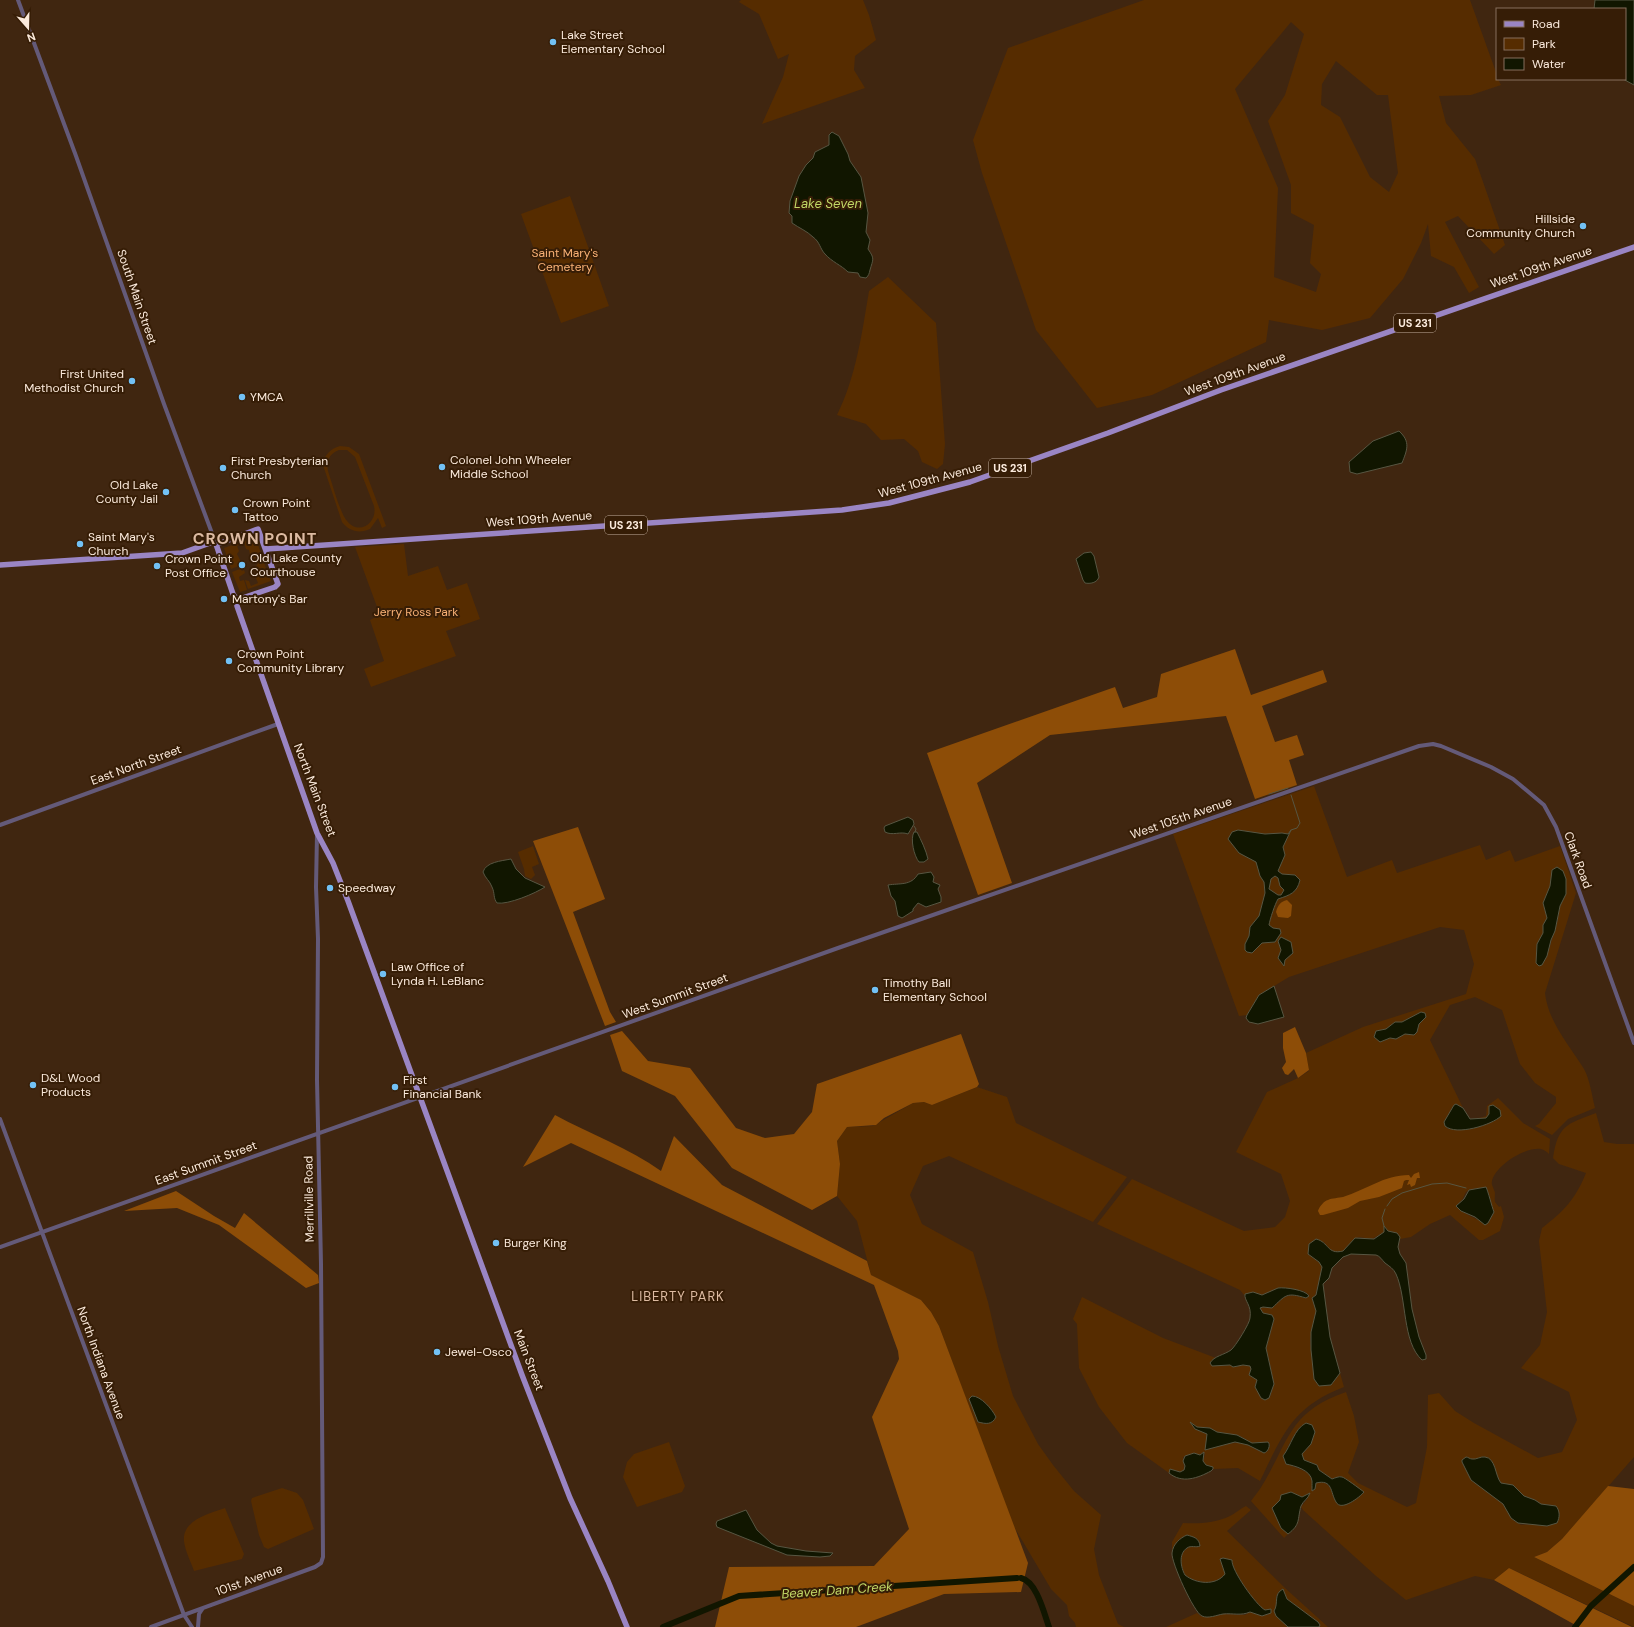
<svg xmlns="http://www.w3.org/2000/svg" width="1634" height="1627" viewBox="0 0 1634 1627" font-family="'DM Sans',sans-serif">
	<rect width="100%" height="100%" fill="#402610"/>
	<path fill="#562c00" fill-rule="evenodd" d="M741,0H863L869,15L876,40L855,56L854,70L865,88L762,124L783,77L789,54L778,59L759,14L739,2Z
		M1144,0H1470L1497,75V79H1498L1501,85L1471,95L1439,96L1446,123L1475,159L1505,245L1494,254L1458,216L1445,222L1479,287L1469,293L1454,267L1431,256L1428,224L1421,243L1403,279L1370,318L1322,330L1269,320L1266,342L1152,395L1097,408L1036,330L982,173L973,140L1008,48ZM1291,22L1304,34L1285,95L1268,121L1291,185V213L1314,225L1310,263L1321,274L1316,292L1274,277L1278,188L1235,89ZM1336,61L1377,95H1388L1398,173L1389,192L1370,177L1340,117L1321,105L1322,84Z
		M570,196L609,306L561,323L521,214Z
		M888,277L936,323L945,444L943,464L937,469L922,462L918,451L904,439L881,440L866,424L837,415C856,377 862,333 869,291Z
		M340,446L349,447L359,454L386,526L382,528L378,518L370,529C359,534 349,531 342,522L323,465C324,455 330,449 340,446ZM339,450H347L355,457L374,506C378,523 359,536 347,521C340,513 332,483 328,471C326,461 329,454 339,450Z
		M255,537L263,558L258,560L255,558L251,559L249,550L246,549L244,543L237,546L239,551L237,554L241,562L239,563V566L231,569L224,548Z
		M404,544L408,576L438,566L447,590L467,583L480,619L446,631L456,656L371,687L364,669L384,661L370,620L380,615L355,547Z
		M263,560L271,581L248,589L245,580L249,581L251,586L258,583L256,578L258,576L254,567L257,565L258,562Z
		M240,569L242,571L244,570L245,573L239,577L240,581L244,580L247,590L240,592L232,572Z
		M1314,786L1347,877L1392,860L1397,873L1480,845L1486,860L1510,850L1515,862L1560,846L1576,893L1545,993C1548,1022 1570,1046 1584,1069C1590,1080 1592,1096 1595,1108L1568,1119L1552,1135L1535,1126L1539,1124L1556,1103V1097L1535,1083L1520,1064L1502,1010L1475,997L1450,1005L1430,1040L1463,1108L1458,1105H1454L1444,1124L1448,1129L1466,1130L1482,1126L1495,1120L1489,1109L1488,1117L1483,1119L1479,1118L1486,1116L1487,1106L1498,1098L1523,1123L1550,1139L1549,1154C1547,1152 1545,1150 1541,1149C1525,1147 1496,1165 1492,1181C1491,1185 1493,1186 1494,1190C1496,1193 1494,1198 1495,1202L1499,1207L1501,1206L1504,1217L1500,1231L1483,1240H1479L1450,1215L1430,1224L1411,1237L1400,1239V1237L1394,1232L1388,1231L1385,1227L1384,1232L1372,1239L1359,1237L1354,1239L1343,1251C1334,1254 1329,1250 1324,1242L1308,1248V1254L1321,1264L1323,1269L1313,1302L1316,1311L1310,1340L1314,1379L1319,1386L1331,1385L1340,1373L1344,1387C1292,1407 1283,1434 1260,1481L1238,1468L1213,1469V1467L1206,1465L1203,1462L1205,1454L1203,1452L1200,1455L1194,1453L1183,1457L1184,1470L1180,1472L1170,1469L1169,1473L1127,1443L1099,1407L1079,1368L1077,1324L1073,1319L1082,1297L1163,1338L1216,1358L1213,1360L1218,1366L1230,1365L1235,1367L1243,1365L1250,1366L1251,1369L1250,1376L1257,1380L1255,1384L1260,1395L1270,1397L1274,1384L1266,1348L1274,1320L1270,1314L1263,1313L1260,1308L1263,1307L1272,1308C1286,1295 1286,1293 1306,1298L1309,1295L1304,1291L1282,1288L1262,1295L1256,1293L1244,1295L1240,1290L1097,1224L1132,1179L1244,1231L1275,1227L1285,1217L1290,1201L1281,1174L1236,1152L1267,1092L1298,1078L1309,1071L1306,1053L1363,1027L1466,994L1474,964L1464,930L1440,927L1289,977L1259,995L1247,1015L1239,1016L1173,834ZM1557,867L1563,871L1566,879V891L1560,906L1557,923L1549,949L1541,966H1539C1533,954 1539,945 1543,934C1545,928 1544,924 1547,918L1543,903L1550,886L1552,870ZM1421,1012L1424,1019L1419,1024L1417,1032L1405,1034L1396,1039L1390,1038L1380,1042L1374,1035L1376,1031L1386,1029L1395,1022H1402ZM1486,1188C1488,1191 1492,1207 1494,1213L1488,1223C1480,1222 1461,1212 1456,1206C1464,1199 1462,1199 1466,1192C1469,1188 1481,1188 1486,1188ZM1191,1423L1197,1427H1207L1217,1432L1240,1436L1252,1443L1267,1442L1270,1444L1267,1452C1257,1453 1254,1447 1246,1444C1236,1441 1215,1445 1206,1450L1205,1448L1207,1440V1434L1197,1430Z
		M533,846L539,864L532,867L535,875L531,879L525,876L524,869L518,852Z
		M977,1087L1007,1097L1016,1123L1127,1177L1093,1222L949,1156L923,1166L910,1195L922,1224L973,1252L988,1302L998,1346L1013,1396L1038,1444L1053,1465L1074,1491L1101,1515L1094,1549L1099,1575L1118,1624L1124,1627H1076L1075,1623L1069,1616L1067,1605L1051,1589L1013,1525L939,1326L931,1312L921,1300L871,1275L857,1221L837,1196L840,1164L837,1141L847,1127L873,1126L913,1103L924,1102L932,1105ZM972,1396C981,1396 992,1409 996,1417L993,1421L986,1424L977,1422L975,1412L970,1403Z
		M1596,1113L1604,1142L1617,1144H1634V1457L1562,1539L1547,1552L1534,1557L1634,1606V1627L1509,1568L1494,1580L1475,1576L1406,1600L1376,1576L1303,1510L1301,1507L1308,1498L1302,1497L1291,1492L1272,1508L1281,1528L1288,1534L1284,1538L1251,1501C1255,1495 1260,1490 1263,1484C1290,1439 1289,1412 1346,1392L1354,1416L1359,1442L1348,1473L1358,1483L1407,1507L1416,1503L1427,1447L1428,1395L1439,1393L1455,1411L1474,1423L1538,1458L1562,1452L1577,1420L1569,1392L1521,1368L1540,1345L1547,1312L1539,1241L1542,1228C1564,1211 1575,1200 1586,1173L1559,1164L1553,1158C1558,1125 1567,1124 1596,1113ZM1308,1423L1314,1428L1315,1432L1311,1444L1302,1454L1304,1460L1315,1464L1319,1470L1332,1479L1341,1476L1364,1492L1336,1502C1333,1493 1328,1476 1315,1484L1314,1490L1312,1487V1480L1309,1473L1292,1466L1284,1460C1283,1453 1296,1430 1302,1426C1304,1425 1306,1424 1308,1423ZM1485,1457L1494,1465L1497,1476L1501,1483L1514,1486L1524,1496L1535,1500L1541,1504L1554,1505L1547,1526L1534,1524L1521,1525L1513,1520L1503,1504L1471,1480L1462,1462Z
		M669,1442L685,1486L682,1492L637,1507L623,1477L627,1462L634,1454Z
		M282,1488L297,1493L303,1500L314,1529L268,1549L264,1547L259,1535L251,1501L252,1498Z
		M1246,1506L1251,1510L1227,1531L1285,1588L1328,1627H1315L1320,1626L1319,1623L1287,1599L1283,1589L1276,1596L1277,1606L1274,1613L1288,1627H1166L1197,1613L1201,1616L1206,1617L1224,1614L1245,1615L1250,1612L1262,1616L1271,1609L1265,1610C1254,1605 1237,1576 1232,1564L1221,1561L1223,1563L1225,1575C1214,1585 1197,1584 1185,1575C1181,1568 1178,1554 1187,1548C1191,1545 1196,1547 1200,1546H1174L1172,1554V1542L1183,1523C1199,1524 1215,1523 1230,1516C1236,1513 1241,1508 1246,1506Z
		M225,1508L244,1554L242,1559L194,1571C191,1562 185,1551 184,1541C182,1520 210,1513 225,1508Z"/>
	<path fill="#8d4d07" d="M1235,649L1251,695L1323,670L1327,682L1262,706L1275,742L1297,735L1304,755L1289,760L1297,785L1255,799L1226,716L1050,735L977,783L1012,883L978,895L927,753L1115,687L1123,708L1157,697L1161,674Z
		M578,827L605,899L573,912L610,1012L616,1022L605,1026L533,841Z
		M1287,900L1292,905L1291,916L1288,918L1278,917L1276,912C1278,905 1280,902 1287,900Z
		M1295,1027L1306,1053L1309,1070L1298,1078L1294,1069L1288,1075L1285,1074L1282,1068L1286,1062L1283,1048V1033Z
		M622,1031L648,1061L690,1068L736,1128L765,1138L794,1134L812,1112L817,1084L961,1034L979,1084L977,1087L932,1105L924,1102L913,1103L884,1118L876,1125L847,1127L837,1141L840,1164L837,1196L812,1210L732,1168L675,1096L622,1071L610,1035Z
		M555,1115C590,1134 629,1148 661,1171L674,1136L722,1185L867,1261L871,1275L921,1300L931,1312L939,1326L1028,1563L1021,1592L944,1594L856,1627H715L729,1567L874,1566L909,1529L872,1417L899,1359L898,1351L874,1285L571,1143L523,1167Z
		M1419,1172L1420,1178H1417L1415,1185L1411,1187L1410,1184L1407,1185L1409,1180H1406L1404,1181L1402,1188L1379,1197L1360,1201L1348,1208L1323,1215H1320L1318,1211C1319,1207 1324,1201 1328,1200C1332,1198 1339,1198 1343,1197C1366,1190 1384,1175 1409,1175L1411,1178L1414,1174Z
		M176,1191L214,1216L235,1228L244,1213L318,1275L319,1283L306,1288L219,1225L177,1208L124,1211Z
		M1608,1486L1634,1489V1606L1534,1557L1547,1552L1562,1539Z
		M1509,1568L1632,1627H1579L1494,1580Z"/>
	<path fill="#111600" stroke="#575642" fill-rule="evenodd" d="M1595,0H1634V85L1623,79H1625V9H1594Z
		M832,132L839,136L848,154L850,161L861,177L868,213L866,232L870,240L868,249C875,259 873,259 870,270C869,274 869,275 866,278L860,277L858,273L848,272C841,265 832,262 825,254C820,249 820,242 813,237C807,231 799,228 792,223V216L789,213L790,201L799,176L806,165L813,158L815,152L829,145V135Z
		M1399,431C1411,442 1407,450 1402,463L1357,474L1350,472L1349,462L1373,441Z
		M1091,552L1094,556L1099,577C1097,583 1090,584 1085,583L1083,580L1076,559L1084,553Z
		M908,817L913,820L914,824L908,834C900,831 893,836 885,832L884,828L885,826Z
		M1238,830L1265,834L1282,833L1288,834L1291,830L1283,847L1285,855L1278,871L1282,874L1295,875L1300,880C1297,893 1290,895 1278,899C1275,904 1270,919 1269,925L1273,928L1280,929L1281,933L1275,942L1262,943L1252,953L1247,952L1245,950V944L1249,936L1250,927L1259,916L1265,893L1264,882L1260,876L1256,862L1239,853L1228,839L1232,832ZM1275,876L1278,878L1280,886L1284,890L1281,895H1278L1269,889L1271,879Z
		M914,832H917C921,840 926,850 928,859L924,862H919C914,856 910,839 914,832Z
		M511,859L516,869L525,878L545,887C536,893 508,905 497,903C493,898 495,893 492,887C490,881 485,878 483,872C486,862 501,861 511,859Z
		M1557,867L1563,871L1566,879V894L1560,906L1555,931L1551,940L1547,956L1542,965L1539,966L1536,963L1537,944L1543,933V925L1547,918L1543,903L1550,886L1552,870Z
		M931,872L934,877L933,882L940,885L938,889L941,897V902L926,907L918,903L913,909V911L902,918L898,916L895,901L891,896L888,885C900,883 911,886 918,874Z
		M1281,937L1291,942L1293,953L1285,960L1284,966L1278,958L1281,950L1278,941Z
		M1274,986L1284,1017L1258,1024L1249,1022L1246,1018L1247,1015L1259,995Z
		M1421,1012L1425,1013L1426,1017L1419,1024L1417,1032L1414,1035L1405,1034L1396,1039L1390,1038L1380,1042L1374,1037L1376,1031L1386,1029L1395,1022H1402Z
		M1456,1104L1463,1108L1470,1119L1486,1118L1489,1114V1106L1493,1105L1500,1110L1501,1116C1492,1125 1456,1136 1445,1126L1444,1122L1454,1105Z
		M1486,1187C1488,1191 1492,1207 1494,1212L1488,1223L1485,1225L1475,1217L1461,1211L1456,1206L1464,1199L1469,1190Z
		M1384,1226L1388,1231L1397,1233L1400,1237L1398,1247L1400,1254L1406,1263L1412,1309L1419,1337L1426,1355V1359L1422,1360C1402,1342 1407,1298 1396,1274C1394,1269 1389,1266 1385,1263C1382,1260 1380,1256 1376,1255L1351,1254L1343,1257L1332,1268L1329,1278L1323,1284L1330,1337L1340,1373L1331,1385L1319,1386L1314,1379L1311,1350V1332L1316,1311L1312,1298L1316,1295L1322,1267L1319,1262L1308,1254L1309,1244L1316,1239C1329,1242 1327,1255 1343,1251L1355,1238L1374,1239L1384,1232Z
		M1278,1288C1285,1287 1306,1290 1309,1296L1306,1298C1286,1292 1286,1295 1272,1308L1263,1307L1260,1308L1263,1313L1272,1315L1274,1319L1266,1348L1274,1384L1269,1398L1265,1400L1261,1398L1255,1387L1257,1380L1249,1375L1251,1369L1250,1366L1243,1365L1233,1367L1230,1365L1212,1366L1210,1363C1214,1356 1224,1355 1231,1350C1235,1347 1250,1323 1250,1318C1252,1305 1244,1301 1245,1294L1253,1292L1262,1295Z
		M972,1396C981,1396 992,1409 996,1417C992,1425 986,1424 978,1422L969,1399Z
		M1190,1422L1197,1427L1210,1428L1217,1432L1237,1435L1252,1443L1268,1442C1271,1445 1268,1452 1264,1453L1248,1445L1235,1442L1205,1450L1207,1434L1195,1429Z
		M1306,1423L1312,1425L1315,1432L1311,1444L1302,1454L1304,1460L1317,1465L1319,1470L1332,1479C1335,1478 1339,1476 1342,1477C1344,1477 1360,1489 1364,1492C1360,1497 1341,1512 1336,1502C1330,1492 1333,1479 1316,1483L1315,1489L1312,1491C1312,1487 1312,1484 1312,1481C1311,1470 1295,1466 1286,1464L1283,1456C1291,1446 1294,1429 1306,1423Z
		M1204,1452L1203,1461L1206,1465L1213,1467V1469L1211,1471C1198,1478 1182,1484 1169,1473L1170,1469L1180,1472L1184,1470L1185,1466L1183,1461L1185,1456L1194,1453L1200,1455Z
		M1466,1457C1468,1457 1470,1459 1472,1459C1476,1460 1481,1456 1485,1457C1496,1458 1495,1476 1501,1483L1513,1485L1524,1496L1535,1500L1541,1504L1556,1506C1560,1511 1560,1517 1557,1523L1547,1526L1518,1523L1511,1518L1503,1504L1471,1480L1462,1462V1460Z
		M1291,1492L1302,1497L1310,1493C1308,1499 1303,1501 1301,1506C1297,1520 1301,1524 1288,1534L1281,1528L1272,1508L1280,1500L1281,1495Z
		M746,1510L757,1530L771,1543L777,1546L806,1551L833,1553L830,1556L820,1557L787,1555L717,1527L716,1524L717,1521Z
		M1187,1535C1194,1537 1199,1538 1200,1546C1196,1548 1191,1545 1187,1548C1178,1554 1181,1568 1185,1575C1196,1584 1216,1586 1225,1574L1220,1559L1223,1558L1232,1560C1231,1570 1256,1605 1265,1610L1271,1609V1613L1262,1616L1250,1612C1241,1616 1233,1613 1223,1614C1217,1615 1208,1619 1202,1616C1194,1613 1171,1562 1172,1553C1173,1544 1180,1538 1187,1535Z
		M1283,1589L1287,1599L1318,1622L1320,1625L1319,1627H1288L1276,1616L1274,1611C1279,1603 1273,1594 1283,1589Z"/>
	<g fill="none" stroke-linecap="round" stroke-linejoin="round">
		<path stroke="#575642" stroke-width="1" d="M1269,794L1288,788
			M914,826L916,829L915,832
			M1291,830L1297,828L1300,823L1291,795
			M1387,1206L1392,1199L1402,1193L1432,1184L1447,1183L1466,1188
			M1384,1226L1382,1218L1385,1209"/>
		<path stroke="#111600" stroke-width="6" d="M1021,1578C1037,1582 1044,1613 1049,1627
			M663,1627L739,1596L1017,1578
			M1575,1627L1591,1606L1634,1567"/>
		<path stroke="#645a79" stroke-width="4" d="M18,0L76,156L164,404L216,544
			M0,825L278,724
			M0,1119L184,1615L192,1627
			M0,1247L838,948L1419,746L1433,744L1441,746L1491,767L1513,779L1544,805L1556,827L1634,1043
			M151,1627L315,1567L321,1563L323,1557L321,1264L317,1080L318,939L316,887L317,834
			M198,1627L199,1614L203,1608"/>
		<path stroke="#9a85c4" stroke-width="5.5" d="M216,544L233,594L237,600
			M266,549L842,510L889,503L970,482L1108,433L1221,390L1634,247
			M0,565L182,553L210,543H221L258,529L278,584L275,587L237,600
			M237,600V606L317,833L333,863L348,901L522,1375L570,1498L608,1581L627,1627"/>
	</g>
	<g fill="#72c1f5" stroke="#361d06" stroke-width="1.5">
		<circle cx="553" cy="42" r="4"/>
		<circle cx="1583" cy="226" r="4"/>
		<circle cx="132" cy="381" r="4"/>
		<circle cx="242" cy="397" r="4"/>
		<circle cx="442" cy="467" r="4"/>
		<circle cx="223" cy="468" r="4"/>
		<circle cx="166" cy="492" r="4"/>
		<circle cx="235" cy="510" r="4"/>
		<circle cx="80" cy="544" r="4"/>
		<circle cx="242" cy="565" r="4"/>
		<circle cx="157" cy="566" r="4"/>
		<circle cx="224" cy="599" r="4"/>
		<circle cx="229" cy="661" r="4"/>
		<circle cx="330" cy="888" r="4"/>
		<circle cx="383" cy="974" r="4"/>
		<circle cx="875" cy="990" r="4"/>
		<circle cx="33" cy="1085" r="4"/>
		<circle cx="395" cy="1087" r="4"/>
		<circle cx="496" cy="1243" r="4"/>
		<circle cx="437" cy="1352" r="4"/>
	</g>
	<g text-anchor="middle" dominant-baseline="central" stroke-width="4" stroke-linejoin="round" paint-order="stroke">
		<g fill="#361d06" stroke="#c0ac9c" stroke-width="1">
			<rect x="1394" y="314" width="42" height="18" rx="3"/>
			<rect x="989" y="459" width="42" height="18" rx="3"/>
			<rect x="605" y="516" width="42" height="18" rx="3"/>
		</g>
		<g font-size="11" font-weight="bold" fill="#fbeadc">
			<text x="1415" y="323">US 231</text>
			<text x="1010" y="468">US 231</text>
			<text x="626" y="525">US 231</text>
		</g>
		<g font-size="12" fill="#fbeadc" stroke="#361d06" text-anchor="start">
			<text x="561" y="35">Lake Street<tspan x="561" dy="14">Elementary School</tspan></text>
			<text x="1575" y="219" text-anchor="end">Hillside<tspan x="1575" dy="14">Community Church</tspan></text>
			<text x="124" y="374" text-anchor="end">First United<tspan x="124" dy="14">Methodist Church</tspan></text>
			<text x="250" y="397">YMCA</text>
			<text x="450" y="460">Colonel John Wheeler<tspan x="450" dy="14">Middle School</tspan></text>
			<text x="231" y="461">First Presbyterian<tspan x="231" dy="14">Church</tspan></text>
			<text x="158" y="485" text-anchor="end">Old Lake<tspan x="158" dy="14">County Jail</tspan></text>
			<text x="243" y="503">Crown Point<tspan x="243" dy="14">Tattoo</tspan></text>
			<text x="88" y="537">Saint Mary's<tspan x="88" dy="14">Church</tspan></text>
			<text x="250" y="558">Old Lake County<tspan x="250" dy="14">Courthouse</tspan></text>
			<text x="165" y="559">Crown Point<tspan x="165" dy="14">Post Office</tspan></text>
			<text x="232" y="599">Martony's Bar</text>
			<text x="237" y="654">Crown Point<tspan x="237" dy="14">Community Library</tspan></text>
			<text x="338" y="888">Speedway</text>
			<text x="391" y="967">Law Office of<tspan x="391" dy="14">Lynda H. LeBlanc</tspan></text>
			<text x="883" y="983">Timothy Ball<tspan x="883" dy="14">Elementary School</tspan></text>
			<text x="41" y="1078">D&amp;L Wood<tspan x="41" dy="14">Products</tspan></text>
			<text x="403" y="1080">First<tspan x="403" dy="14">Financial Bank</tspan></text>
			<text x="504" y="1243">Burger King</text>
			<text x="445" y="1352">Jewel-Osco</text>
		</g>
		<g font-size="12" fill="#f9b176" stroke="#361d06">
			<text x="565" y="253">Saint Mary's<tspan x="565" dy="14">Cemetery</tspan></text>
			<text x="416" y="612">Jerry Ross Park</text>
		</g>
		<g font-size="12" fill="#fbeadc" stroke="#361d06">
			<text transform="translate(1541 267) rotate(-19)">West 109th Avenue</text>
			<text transform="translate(137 297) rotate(71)">South Main Street</text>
			<text transform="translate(1235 374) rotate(-20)">West 109th Avenue</text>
			<text transform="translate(930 480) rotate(-15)">West 109th Avenue</text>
			<text transform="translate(539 519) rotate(-4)">West 109th Avenue</text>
			<text transform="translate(136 765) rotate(-20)">East North Street</text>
			<text transform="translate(315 790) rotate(69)">North Main Street</text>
			<text transform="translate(1181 818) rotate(-19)">West 105th Avenue</text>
			<text transform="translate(1578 860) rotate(70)">Clark Road</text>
			<text transform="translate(675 996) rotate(-20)">West Summit Street</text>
			<text transform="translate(206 1163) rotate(-20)">East Summit Street</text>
			<text transform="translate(309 1199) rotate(-91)">Merrillville Road</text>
			<text transform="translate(529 1360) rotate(69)">Main Street</text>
			<text transform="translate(101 1363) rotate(70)">North Indiana Avenue</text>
			<text transform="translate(249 1580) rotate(-20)">101st Avenue</text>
		</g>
		<g font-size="13" font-style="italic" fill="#c1d867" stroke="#361d06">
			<text x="828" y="203">Lake Seven</text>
			<text transform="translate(837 1590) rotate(-4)">Beaver Dam Creek</text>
		</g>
		<g font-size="13" letter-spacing="1" fill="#ddbba2" stroke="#361d06">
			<text x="678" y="1296">LIBERTY PARK</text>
		</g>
		<g font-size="16" font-weight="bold" letter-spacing="1" fill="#ddbba2" stroke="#361d06">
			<text x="255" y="538">CROWN POINT</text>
		</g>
	</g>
	<rect x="1496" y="8" width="130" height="72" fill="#361d06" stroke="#856f5c"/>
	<rect x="1504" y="21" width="20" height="6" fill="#9a85c4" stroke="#856f5c"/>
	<text x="1532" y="28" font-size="12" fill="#fbeadc">Road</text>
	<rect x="1504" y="38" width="20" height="12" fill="#562c00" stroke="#856f5c"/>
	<text x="1532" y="48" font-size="12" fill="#fbeadc">Park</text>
	<rect x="1504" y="58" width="20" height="12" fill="#111600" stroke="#856f5c"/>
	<text x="1532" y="68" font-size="12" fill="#fbeadc">Water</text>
	<g transform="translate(28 28) rotate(160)" stroke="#361d06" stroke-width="3" paint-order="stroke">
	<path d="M0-3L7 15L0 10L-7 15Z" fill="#fbeadc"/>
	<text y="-6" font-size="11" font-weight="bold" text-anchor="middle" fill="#fbeadc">N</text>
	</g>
</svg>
